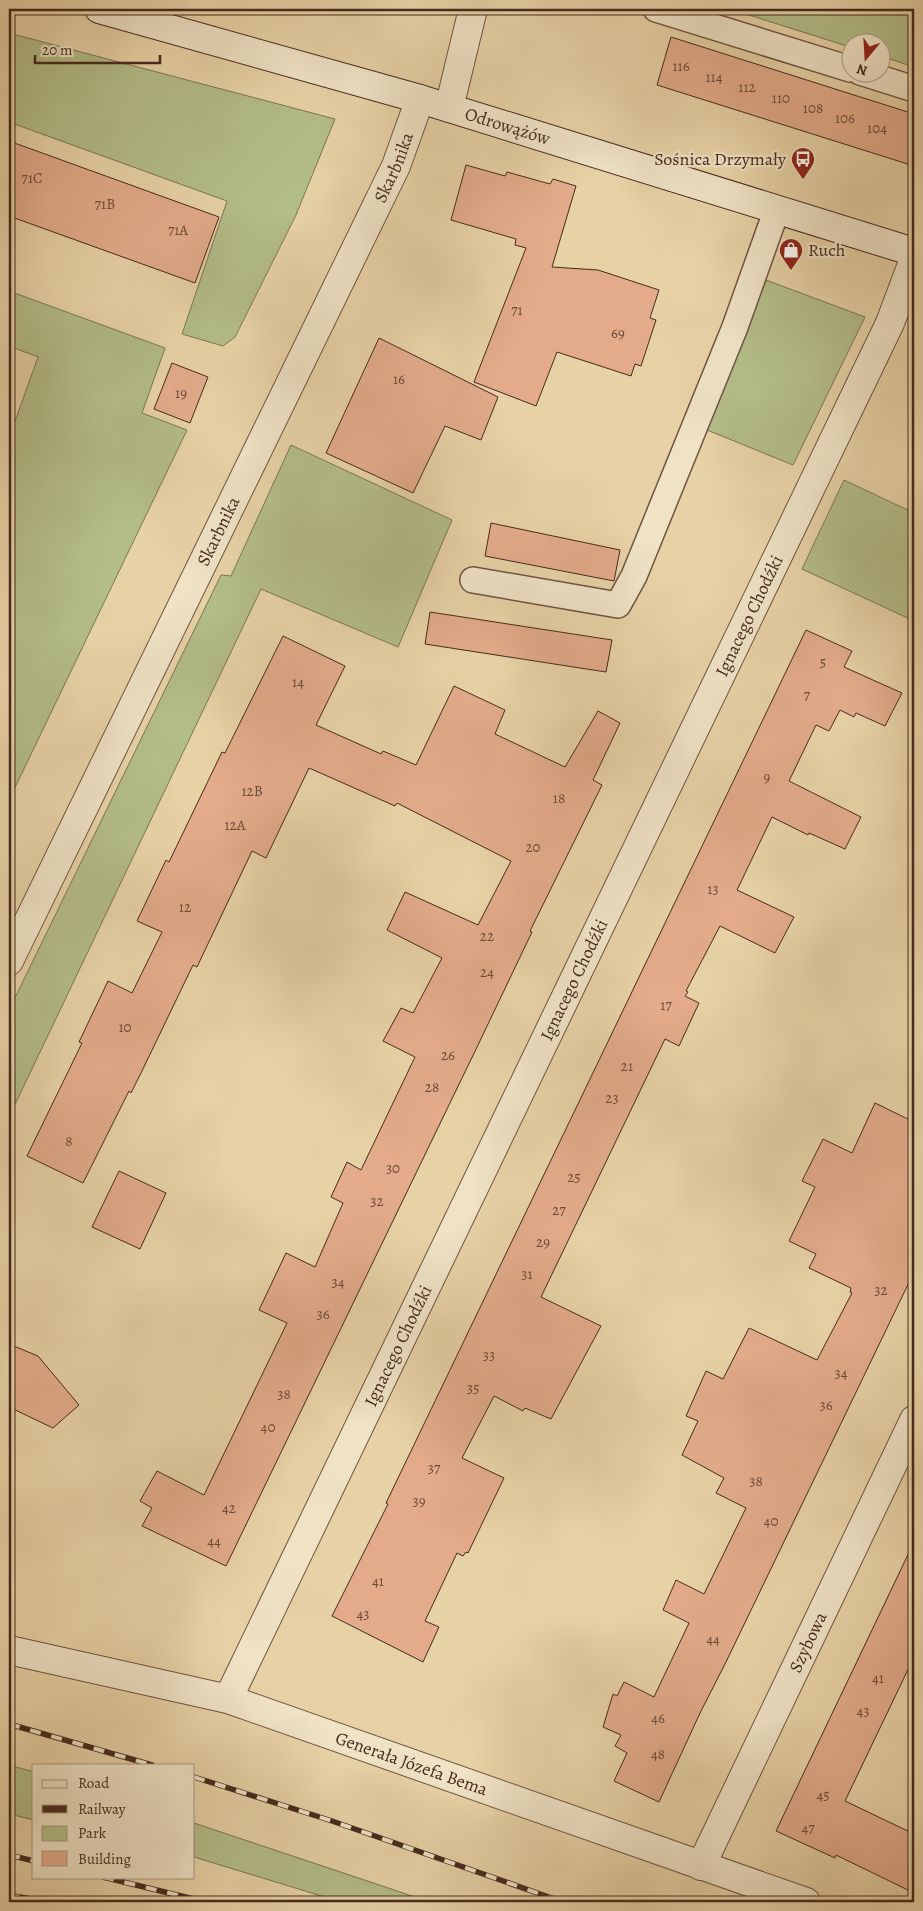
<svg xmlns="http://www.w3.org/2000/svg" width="923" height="1911" viewBox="0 0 923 1911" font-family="Alegreya,serif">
	<rect width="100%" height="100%" fill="#e7d2a6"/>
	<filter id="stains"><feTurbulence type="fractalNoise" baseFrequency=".004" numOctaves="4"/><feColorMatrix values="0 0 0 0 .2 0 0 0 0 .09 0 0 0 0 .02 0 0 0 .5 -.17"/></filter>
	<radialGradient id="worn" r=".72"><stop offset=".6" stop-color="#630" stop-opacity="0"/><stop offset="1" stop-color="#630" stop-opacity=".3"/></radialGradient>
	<path fill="#b3bd88" stroke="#7c7454" d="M730,9H914V67L881,56L880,42H850V47Z
		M9,33L335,119L296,215L235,337L223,346L182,334L227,201L9,122Z
		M766,280L865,317L793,465L707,430Z
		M9,291L165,348L142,413L187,430L9,800V438L38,357L9,346Z
		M291,445L452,520L398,647L261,589L9,1117V1010L221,575L231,576Z
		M844,480L914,513V621L802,569Z
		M9,1765L34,1772V1820L9,1814Z
		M194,1823L430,1902H341L194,1857Z"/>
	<path fill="#e3ab8a" stroke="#452a1f" d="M671,37L914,114V166L657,85Z
		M9,141L219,217L195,283L9,216Z
		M466,165L505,176L507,172L550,184L553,179L576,186L552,267L598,270L659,290L650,318L656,320L641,366L635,364L631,376L557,352L536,406L474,382L526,248L515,245L516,239L451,220Z
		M379,338L498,397L481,440L445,426L413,493L326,453Z
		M172,363L208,377L190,423L154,409Z
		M491,523L620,550L614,581L485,556Z
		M430,612L612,640L606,672L425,644Z
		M806,630L852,651L844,667L902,693L885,726L856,713L854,717L840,710L829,731L816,725L789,781L861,817L845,849L809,833L808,835L772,817L737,890L794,917L775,953L720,926L686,991L688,992L685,996L699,1003L679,1046L665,1039L541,1297L601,1326L551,1419L525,1408L523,1411L494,1396L462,1458L504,1478L468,1553L466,1552L463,1556L457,1553L425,1621L439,1627L423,1662L332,1616L388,1504L386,1503Z
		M283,636L345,666L316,725L381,754L383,751L416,765L454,686L505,710L495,734L565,767L598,711L620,723L593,780L602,785L530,931L532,932L478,1045L226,1566L142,1526L152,1508L140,1501L157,1471L204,1495L287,1323L259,1310L286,1253L315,1267L343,1203L331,1197L347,1162L361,1170L415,1057L383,1041L401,1008L413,1013L442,958L387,930L405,892L478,925L511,861L397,803L395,806L309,768L266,858L252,851L197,967L193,965L141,1073L131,1093L129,1091L83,1183L27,1156L82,1043L79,1042L108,981L132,993L162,932L137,921L166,860L169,862L222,752L225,753Z
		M875,1103L914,1122V1272L726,1662L700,1713L659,1802L614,1781L627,1753L615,1746L621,1735L603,1727L613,1694L617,1696L624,1682L654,1697L689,1623L663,1610L676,1580L704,1594L746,1508L716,1493L724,1478L682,1455L698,1421L686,1416L706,1371L723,1379L749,1328L817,1360L852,1293L850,1292L851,1288L809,1268L816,1254L789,1241L815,1187L802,1181L823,1139L852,1153Z
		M119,1171L166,1193L140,1249L92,1227Z
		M9,1344L38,1356L79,1405L53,1428L9,1407Z
		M914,1542V1657L845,1801L914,1834V1893L836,1855L835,1858L776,1831Z"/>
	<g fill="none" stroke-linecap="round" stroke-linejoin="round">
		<g stroke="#6e5441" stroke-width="28">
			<path id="lane" d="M656,9L850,69
				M860,72L914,89
				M473,580L618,605L634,576L735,327L777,209"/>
		</g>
		<g stroke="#6e5441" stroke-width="30">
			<g id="street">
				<path d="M449,108L473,9"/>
				<path id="s1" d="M9,961L396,166L420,99"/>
				<path id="s2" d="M9,1650L228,1699L806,1902"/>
				<path id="s3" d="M228,1699L890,323L914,259"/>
				<path id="s4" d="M701,1866L914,1420"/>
			</g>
		</g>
		<g stroke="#452a1f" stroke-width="30">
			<g id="secondary">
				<path id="s5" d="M99,9L420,99L914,252"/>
			</g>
		</g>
		<use href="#lane" stroke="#efe2c5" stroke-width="25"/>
		<use href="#street" stroke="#efe2c5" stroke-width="28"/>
		<use href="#secondary" stroke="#efe2c5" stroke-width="28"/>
		<g stroke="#452a1f" stroke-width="5.5">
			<path id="rail" d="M9,1724L152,1765
				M194,1777L332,1821L563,1902
				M9,1855L34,1861
				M103,1877L206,1902
				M9,1895L47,1902"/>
		</g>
		<use href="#rail" stroke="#efe2c5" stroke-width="4" stroke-dasharray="11" stroke-linecap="butt"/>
	</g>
	<defs>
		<g id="bus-pin" transform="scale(1.25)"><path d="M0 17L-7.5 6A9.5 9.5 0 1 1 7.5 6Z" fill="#8f2418" stroke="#efe2c5"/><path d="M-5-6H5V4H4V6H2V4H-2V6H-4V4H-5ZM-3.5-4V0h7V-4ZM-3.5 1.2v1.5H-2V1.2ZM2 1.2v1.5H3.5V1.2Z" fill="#fff"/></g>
		<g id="shop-pin" transform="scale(1.25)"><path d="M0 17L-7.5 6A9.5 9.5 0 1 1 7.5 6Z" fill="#8f2418" stroke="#efe2c5"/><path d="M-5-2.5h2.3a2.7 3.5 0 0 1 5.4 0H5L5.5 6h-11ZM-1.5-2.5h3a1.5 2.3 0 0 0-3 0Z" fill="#fff"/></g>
	</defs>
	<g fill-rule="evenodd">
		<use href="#bus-pin" x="803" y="159"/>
		<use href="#shop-pin" x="791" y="250"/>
	</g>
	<g text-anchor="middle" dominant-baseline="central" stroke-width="4.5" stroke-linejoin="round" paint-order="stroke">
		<g font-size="15" fill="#6c4a3a">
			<text x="681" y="66">116</text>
			<text x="714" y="77">114</text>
			<text x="747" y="87">112</text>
			<text x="781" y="98">110</text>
			<text x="813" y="108">108</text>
			<text x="845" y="118">106</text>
			<text x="877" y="128">104</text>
			<text x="32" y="178">71C</text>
			<text x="105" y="204">71B</text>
			<text x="178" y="230">71A</text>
			<text x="517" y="310">71</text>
			<text x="618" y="333">69</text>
			<text x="399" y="379">16</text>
			<text x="181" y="393">19</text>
			<text x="823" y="662">5</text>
			<text x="298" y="682">14</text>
			<text x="807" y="695">7</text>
			<text x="767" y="777">9</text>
			<text x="252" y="791">12B</text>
			<text x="559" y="798">18</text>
			<text x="235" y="825">12A</text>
			<text x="533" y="847">20</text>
			<text x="713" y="889">13</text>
			<text x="185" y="907">12</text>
			<text x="487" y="936">22</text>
			<text x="487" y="972">24</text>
			<text x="666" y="1005">17</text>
			<text x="125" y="1027">10</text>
			<text x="448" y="1055">26</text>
			<text x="627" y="1066">21</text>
			<text x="432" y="1087">28</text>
			<text x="612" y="1098">23</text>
			<text x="69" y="1141">8</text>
			<text x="393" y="1168">30</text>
			<text x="574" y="1177">25</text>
			<text x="377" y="1201">32</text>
			<text x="559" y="1210">27</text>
			<text x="543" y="1242">29</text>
			<text x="527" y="1274">31</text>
			<text x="338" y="1282">34</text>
			<text x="881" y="1290">32</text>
			<text x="323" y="1314">36</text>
			<text x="489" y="1355">33</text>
			<text x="841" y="1373">34</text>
			<text x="473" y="1388">35</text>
			<text x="284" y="1394">38</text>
			<text x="826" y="1405">36</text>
			<text x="268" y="1427">40</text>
			<text x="434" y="1468">37</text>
			<text x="756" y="1481">38</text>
			<text x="419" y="1501">39</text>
			<text x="229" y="1508">42</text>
			<text x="771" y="1521">40</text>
			<text x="214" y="1541">44</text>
			<text x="378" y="1581">41</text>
			<text x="363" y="1614">43</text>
			<text x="713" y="1639">44</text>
			<text x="878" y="1678">41</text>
			<text x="863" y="1711">43</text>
			<text x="658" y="1718">46</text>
			<text x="658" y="1754">48</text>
			<text x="823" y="1795">45</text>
			<text x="808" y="1828">47</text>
		</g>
		<g font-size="18" fill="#452a1f" stroke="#efe2c5">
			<text stroke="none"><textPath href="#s5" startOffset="425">Odrowążów</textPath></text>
			<text stroke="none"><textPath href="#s1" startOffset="882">Skarbnika</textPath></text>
			<text stroke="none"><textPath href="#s1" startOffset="478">Skarbnika</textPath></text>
			<text stroke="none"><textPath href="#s3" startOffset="1202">Ignacego Chodźki</textPath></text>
			<text stroke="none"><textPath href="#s3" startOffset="798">Ignacego Chodźki</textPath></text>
			<text stroke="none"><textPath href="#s3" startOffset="392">Ignacego Chodźki</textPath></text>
			<text stroke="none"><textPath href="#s4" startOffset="248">Szybowa</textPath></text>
			<text stroke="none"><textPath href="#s2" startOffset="419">Generała Józefa Bema</textPath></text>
		</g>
		<g font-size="18" fill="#452a1f" stroke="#efe2c5" text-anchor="end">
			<text x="786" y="159">Sośnica Drzymały</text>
			<text x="808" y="250" text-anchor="start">Ruch</text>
		</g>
	</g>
	<rect width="923" height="1911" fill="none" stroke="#e7d2a6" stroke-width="30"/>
	<rect x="10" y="10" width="903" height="1891" fill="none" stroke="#452a1f" stroke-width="2.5"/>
	<rect x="15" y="15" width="893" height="1881" fill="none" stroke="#452a1f"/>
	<rect x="32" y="1764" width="162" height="115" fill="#efe2c5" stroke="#ab9883"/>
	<rect x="42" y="1780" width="25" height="8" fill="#efe2c5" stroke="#ab9883"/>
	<text x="78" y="1788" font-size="15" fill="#452a1f">Road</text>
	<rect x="42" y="1805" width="25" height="8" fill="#452a1f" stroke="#ab9883"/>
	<text x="78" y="1814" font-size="15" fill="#452a1f">Railway</text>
	<rect x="42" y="1826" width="25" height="15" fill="#b3bd88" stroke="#ab9883"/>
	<text x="78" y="1838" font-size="15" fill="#452a1f">Park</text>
	<rect x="42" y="1851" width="25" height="15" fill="#e3ab8a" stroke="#ab9883"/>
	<text x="78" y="1864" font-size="15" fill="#452a1f">Building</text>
	<g transform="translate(866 58) rotate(198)"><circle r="24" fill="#efe2c5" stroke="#ab9883"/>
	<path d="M0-4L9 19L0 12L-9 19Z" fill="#8f2418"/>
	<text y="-8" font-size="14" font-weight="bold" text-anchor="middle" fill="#452a1f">N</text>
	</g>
	<path d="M35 55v8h125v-8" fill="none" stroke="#452a1f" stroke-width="2.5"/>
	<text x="42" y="55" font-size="15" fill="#452a1f" stroke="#efe2c5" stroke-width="4" paint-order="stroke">20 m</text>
	<rect width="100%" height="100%" filter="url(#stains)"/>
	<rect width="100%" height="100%" fill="url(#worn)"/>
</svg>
